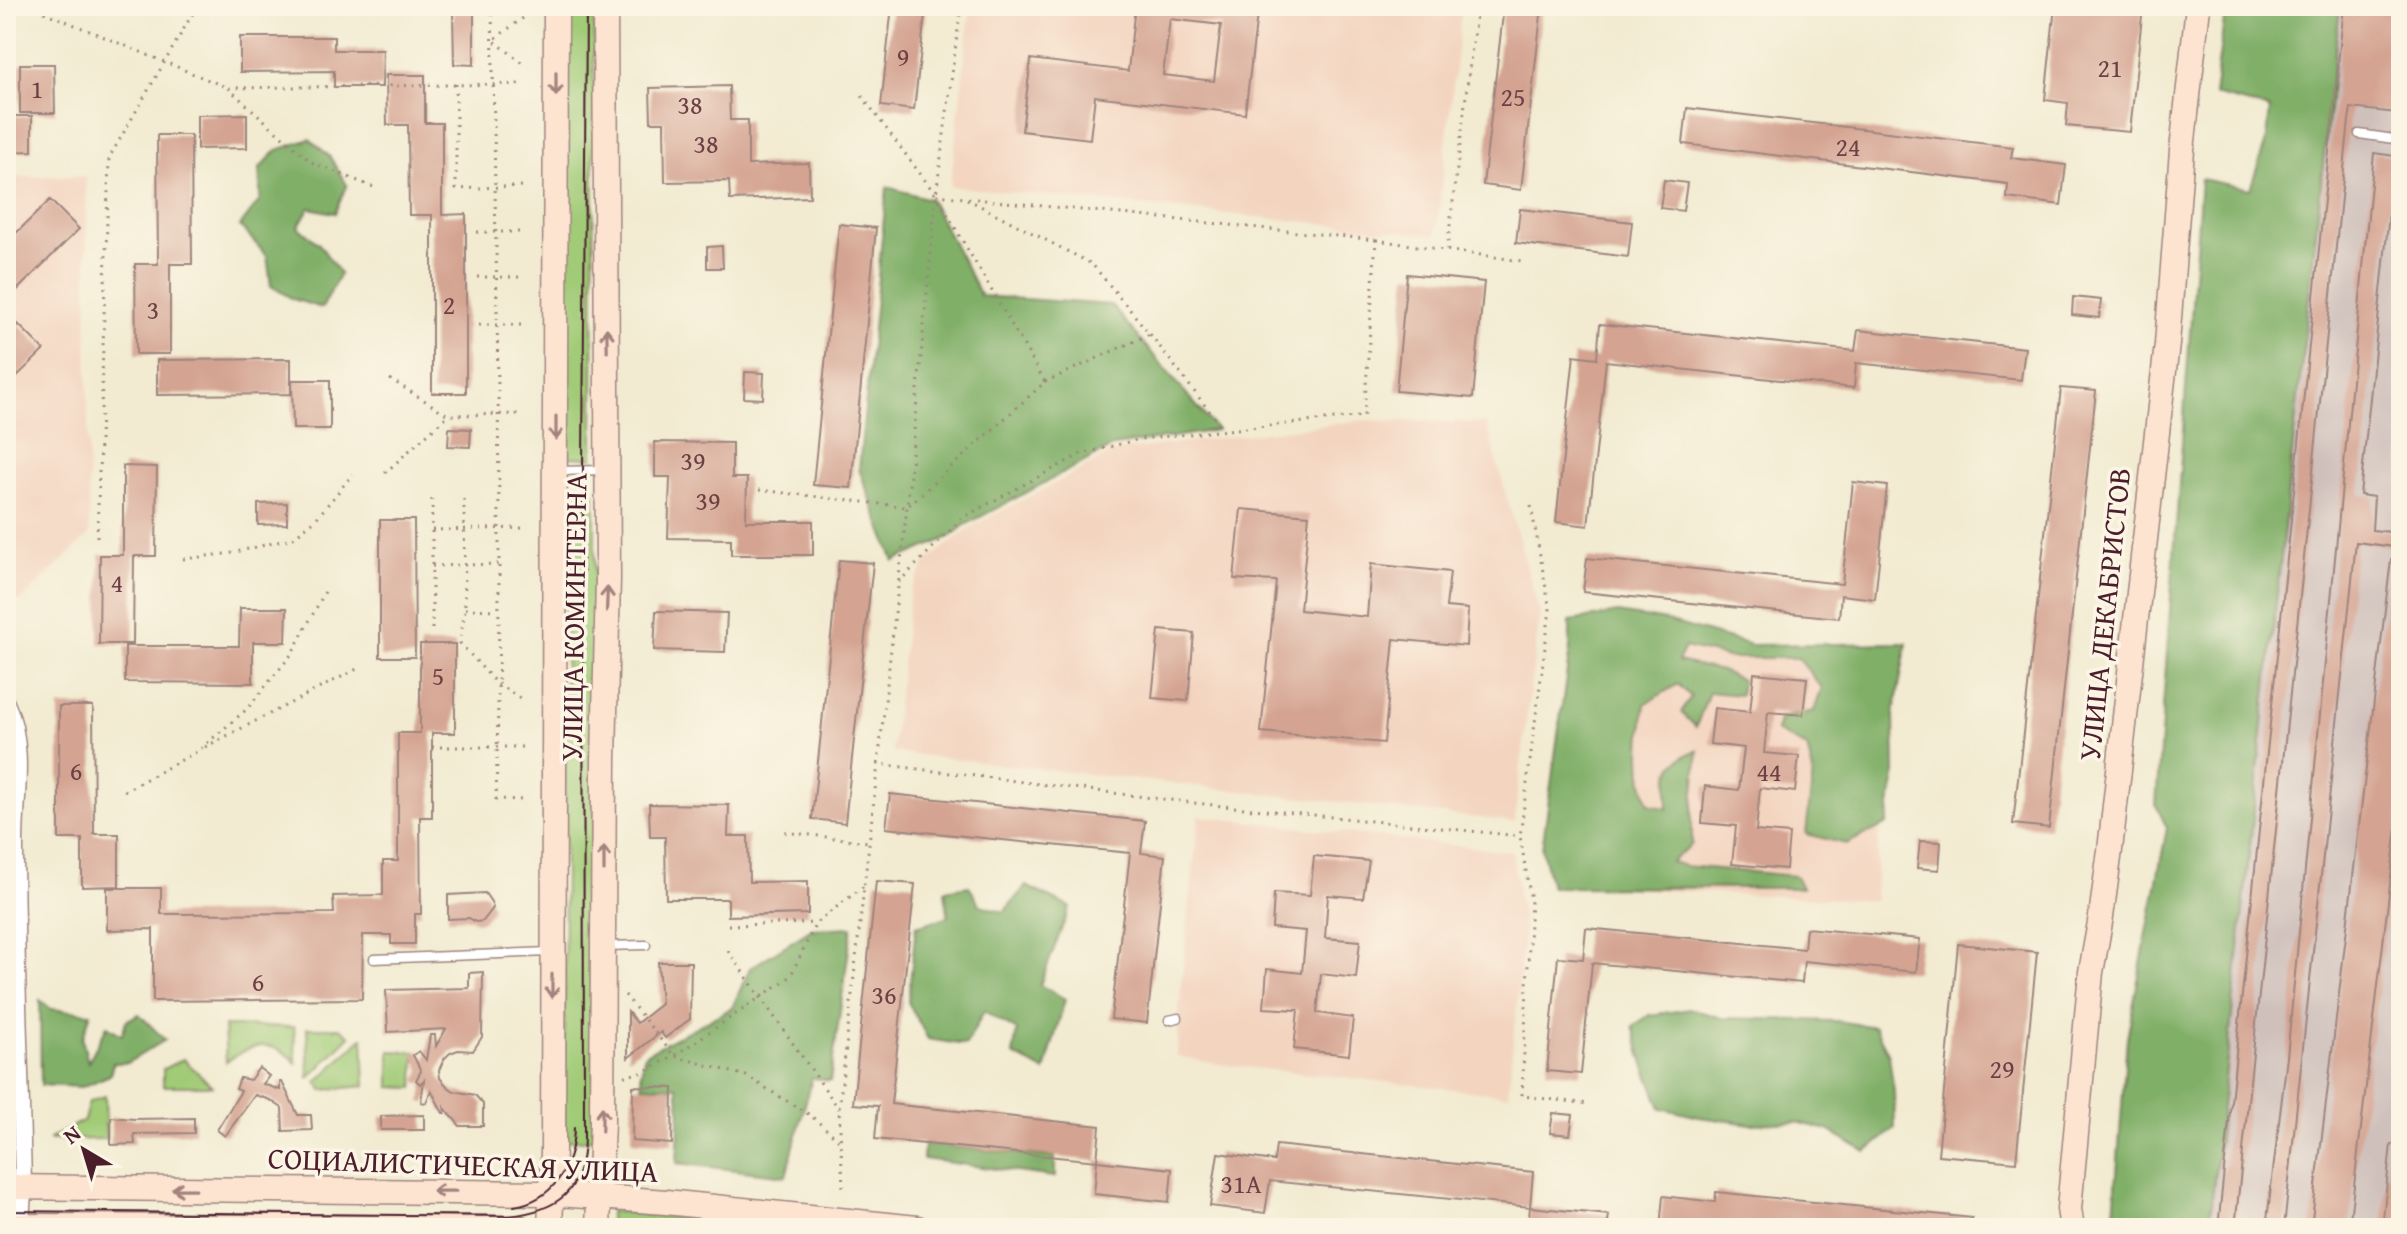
<svg xmlns="http://www.w3.org/2000/svg" width="2407" height="1234" viewBox="0 0 2407 1234" font-family="'Gentium Book Plus',serif">
	<rect width="100%" height="100%" fill="#fcf5e5"/>
	<filter id="ink" filterUnits="userSpaceOnUse"><feTurbulence type="fractalNoise" baseFrequency=".0125" numOctaves="2"/><feDisplacementMap in="SourceGraphic" scale="16" xChannelSelector="R" yChannelSelector="G"/><feConvolveMatrix kernelMatrix="1 2 1 2 8 2 1 2 1" color-interpolation-filters="sRGB"/></filter>
	<filter id="wash" filterUnits="userSpaceOnUse"><feTurbulence type="fractalNoise" baseFrequency=".006" numOctaves="4" result="noise"/><feDisplacementMap in="SourceGraphic" scale="32" xChannelSelector="R" yChannelSelector="G"/><feGaussianBlur stdDeviation="1.8" result="paint"/><feColorMatrix in="noise" values="0 0 0 0 0 0 0 0 0 0 0 0 0 0 0 0 0 1.4 0 .05"/><feComposite in="paint" operator="in"/></filter>
	<g filter="url(#wash)">
		<rect width="100%" height="100%" fill="#f2ebd1"/>
		<path fill="#f3d4bf" d="M971,6H1462L1436,235L950,186Z
			M86,176L89,535L21,600L6,599V177Z
			M1365,420L1486,423L1540,613L1514,822L892,752L910,592L927,561L969,528L1116,451Z
			M1577,636L1888,652L1875,901L1563,885Z
			M1199,816L1512,852L1524,931L1508,1095L1217,1064L1177,1056L1178,1018Z"/>
		<path fill="#cfc0bb" d="M2336,6H2401V1228H2210Z"/>
		<path fill="#a1cb77" stroke="#767551" stroke-width="2" d="M566,6H594L593,458L566,457Z
			M566,492L595,493L594,1139L564,1141Z
			M224,1026L294,1027L296,1063C273,1037 251,1044 226,1062Z
			M307,1028H340L350,1036L309,1078Z
			M363,1037L365,1086L323,1090L317,1082Z
			M390,1051L415,1052L414,1088L390,1087Z
			M183,1059L212,1086H163V1069Z
			M105,1096L106,1139L48,1140L84,1120L89,1102Z
			M610,1211L773,1228H610Z"/>
		<path fill="#80af68" stroke="#65674a" stroke-width="2" d="M2226,6H2340L2209,1228H2113L2127,1038L2167,828L2156,805L2201,179L2250,189L2267,138L2270,109L2214,95Z
			M310,139L330,157L347,185L335,213L309,208L298,227L319,244L340,274L322,308L293,299L271,286L267,256L240,226L260,200V168L277,150Z
			M887,187L930,199L981,296L1111,305L1217,430L1114,446L965,525L950,537L894,561L859,469Z
			M1618,613L1667,621L1751,645L1907,643L1894,714L1895,776L1887,824L1846,844L1806,834L1813,772L1807,747L1776,731L1780,718L1814,711L1822,688L1798,658H1731L1685,647L1678,661L1721,671L1742,680L1740,695L1709,692L1696,727L1681,712L1691,697L1678,684L1645,704C1641,735 1637,775 1649,804L1668,809C1668,777 1664,762 1698,750L1692,815V844L1671,862L1685,866L1796,876L1802,888L1551,887L1542,849L1570,649V621Z
			M969,886L980,905L1004,912L1026,886L1070,907L1040,985L1065,999L1045,1071L1013,1055L1017,1031L984,1011L966,1045L928,1039L908,1002L916,926L948,917L945,890Z
			M852,927L830,1081L812,1078L786,1176L677,1163L680,1109L677,1087L642,1085L641,1073L645,1054L732,1008L750,968L812,929Z
			M40,1000L51,1009L91,1013L82,1039L88,1062L107,1026L122,1035L126,1021L139,1014L165,1040L127,1063H113L110,1075L82,1087L41,1085Z
			M1691,1009L1722,1018L1836,1021L1875,1027L1889,1055L1894,1092L1895,1128L1866,1152L1828,1130L1797,1122L1751,1124L1699,1117L1661,1108L1642,1059L1633,1026L1650,1015Z
			M924,1144L1055,1157V1177L923,1159Z"/>
		<g id="blocks">
			<path fill="#d4a391" fill-rule="evenodd" d="M892,6H926L914,110L881,106Z
				M1135,6H1258L1245,114L1095,96L1090,139L1022,131L1031,59L1128,71ZM1170,19L1221,25L1214,81L1163,75Z
				M1504,6H1542L1521,190L1483,185Z
				M2055,6H2143L2130,132L2066,126L2068,103L2045,100Z
				M2344,6H2401V75L2397,113L2351,108L2349,120L2235,1228H2218Z
				M453,12L474,13V65L454,64Z
				M240,37H334V50H383L382,87H334V71L240,72Z
				M20,64H54L55,113H20Z
				M386,75H425V123H442V215L466,214V393H432V215H409L408,125H387Z
				M729,86L730,120H748V165L809,163L810,197L730,200L729,181L665,182L664,122H651L650,88Z
				M1687,108L2013,147L2011,158L2066,165L2061,205L2007,198L2008,184L1683,144Z
				M247,114V148L197,149V115Z
				M6,116H32V151L6,152Z
				M157,135H191L192,264H170V354H136L135,264H158Z
				M2374,153L2395,156L2360,495L2374,497L2372,530L2401,533V548L2356,542L2284,1228H2266L2287,1057Z
				M1664,180L1687,183L1683,211L1660,208Z
				M50,200L79,229L13,294L6,287V243Z
				M1520,209L1632,222L1628,257L1516,243Z
				M839,224L876,228L851,488L813,485Z
				M722,246L723,268H707V247Z
				M1407,274L1484,282L1473,398L1396,391Z
				M2073,297L2101,300L2099,318L2072,315Z
				M18,324L44,350L6,387V335Z
				M1600,324L1855,351L1858,330L2025,348L2021,380L1856,363L1854,388L1606,361L1588,526L1556,522L1574,355L1597,358Z
				M291,359V394L157,395V360Z
				M745,372L764,373L763,399L744,398Z
				M292,380H330V429H293Z
				M2061,388L2096,391L2049,828L2013,824Z
				M449,428L471,429L470,447L448,446Z
				M655,442L732,443V478H747L746,521H813V555H731V539L668,538L670,477H655Z
				M123,466L157,467L156,556H134L133,644H99L100,555H123Z
				M1853,482L1887,486L1875,599L1841,595L1839,618L1583,592L1587,558L1842,584Z
				M287,503V524L258,525V504Z
				M1241,509L1309,515L1300,610L1367,617L1371,564L1450,572L1446,607L1468,609L1466,646L1394,639L1384,743L1261,732L1276,581L1234,579Z
				M380,520H414L415,657H380Z
				M2391,559L2401,560V793L2349,1228H2311Z
				M839,560L873,563L845,823L812,819Z
				M240,608H287L286,642H253V683L125,682V646H239Z
				M656,611L727,613L725,652L654,650Z
				M1159,630L1194,633L1188,701L1152,698Z
				M420,644H455V733H432V817H420L421,914H415V944H391V935H363L362,999L153,1001V929L107,930V888H161V914L334,913L333,896L383,895V861H398V733H420Z
				M1754,673L1807,678L1803,715L1768,712L1764,753L1799,756L1795,792L1760,788L1756,831L1789,834L1786,869L1732,864L1736,826L1702,823L1705,786L1739,790L1744,748L1710,744L1714,708L1750,712Z
				M59,706H93L94,834H119V886L82,887V839H59Z
				M890,794L1145,821L1141,853L1165,856L1147,1023L1111,1019L1130,853L886,828Z
				M649,804L729,805L728,836H748L749,882L808,881V914L728,916V899H666L665,837H650Z
				M1920,841L1941,842L1939,870L1917,868Z
				M1314,856L1369,861L1363,898L1328,895L1325,938L1360,941L1356,978L1321,974L1317,1013L1353,1018L1349,1055L1294,1049L1298,1010L1264,1008L1267,969L1302,973L1306,931L1272,928L1274,893L1310,895Z
				M876,881L915,884L891,1104L1100,1126L1097,1161L875,1139L878,1106L853,1104Z
				M485,893L491,902L493,908L483,921L476,922L469,918L448,919V895Z
				M1586,928L1804,949L1806,928L1920,939L1916,972L1804,961L1802,983L1592,963L1581,1074L1547,1071L1558,957L1583,959Z
				M1958,944L2037,952L2016,1162L1938,1155Z
				M658,962H691L690,1019L665,1038L661,1032L628,1058V1012L637,1023L661,1004Z
				M483,972L482,1037L473,1051L458,1050L450,1053L444,1059L439,1070L440,1078L447,1086L454,1091L475,1095L483,1104V1126H460L444,1107L445,1113H443L431,1090L426,1103L421,1102L424,1080L420,1084L416,1080L421,1071L413,1055L419,1051L426,1060L430,1035H435L436,1046L446,1029L388,1032L386,990L469,988V973Z
				M259,1068L269,1076L263,1084L280,1090V1082H282L298,1115H311L312,1130L283,1131L282,1108L270,1100L255,1095L225,1136L217,1130L241,1091L236,1089L240,1078L250,1080Z
				M633,1086L673,1088L672,1144L632,1141Z
				M1553,1113L1573,1115L1570,1135L1550,1133Z
				M424,1115V1130H381V1116Z
				M111,1117L135,1119L194,1118V1133L134,1134L135,1144L111,1145Z
				M2391,1144L2401,1145V1228H2382Z
				M1276,1145L1533,1172L1530,1207L1270,1181L1265,1213L1210,1206L1218,1153L1274,1161Z
				M1097,1161L1172,1169L1169,1202L1094,1194Z
				M1716,1192L1972,1218L1971,1228H1660L1663,1196L1715,1202Z
				M1530,1207L1609,1215L1607,1228H1528Z"/>
		</g>
	</g>
	<g filter="url(#ink)">
		<use href="#blocks" fill-opacity="0" stroke="#9e857e" stroke-width="2"/>
		<g fill="none" stroke-linecap="round" stroke-linejoin="round">
			<g stroke="#9e857e" stroke-width="11">
				<path id="lane" d="M2359,134L2401,140
					M556,471L607,470
					M604,946L646,945
					M374,959L549,952
					M1169,1020L1178,1018"/>
			</g>
			<g stroke="#9e857e" stroke-width="19">
				<path id="street" d="M6,703C26,745 15,798 15,843C15,958 21,1073 23,1187L21,1228"/>
			</g>
			<g stroke="#9e857e" stroke-width="27">
				<path id="secondary" d="M6,1187L545,1193L666,1202L917,1228
					M6,1226L520,1228
					M550,1228L553,1151L556,6
					M598,1228L602,1122L604,760L608,578L605,6
					M2072,1228L2069,1209L2091,972L2101,917L2110,850L2167,344L2182,150L2198,6"/>
			</g>
			<path stroke="#9e857e" stroke-width="3" stroke-dasharray="2 6" stroke-linecap="butt" d="M29,6L228,88L523,84
				M492,6C496,270 503,535 496,799L523,800
				M523,18L493,40L523,63
				M456,84V189L523,186
				M228,88L311,162L378,189
				M862,96L936,195
				M967,199L1092,264L1150,334L1223,429
				M477,232H523
				M1376,240L1522,261
				M1447,250L1477,6
				M477,277H523
				M479,325H523
				M390,379L448,415L523,414
				M1045,382L1150,334
				M385,473L448,415
				M759,490L907,507L1045,382L936,195L1376,240L1364,416L1140,439L1081,454L962,518L899,582
				M432,499V631
				M464,499L465,609L460,643L495,682L523,700
				M1531,506L1550,610L1520,836L1531,900L1522,1096L1590,1104
				M432,530L523,528
				M97,537L109,158L197,6
				M183,559L232,553L293,538L315,520L353,474
				M432,566L498,564
				M465,609L497,610
				M205,747L357,669
				M432,747H523
				M878,764L907,507L936,195L961,6
				M124,791L198,751L247,709L291,655L327,588
				M785,832L869,842
				M728,925L816,923
				M728,951L839,1109
				M625,995L674,1056L746,1076L810,1115L840,1141
				M624,1076L641,1073L677,1054L790,977L816,923L864,886
				M843,1187L839,1109L878,764L1194,803L1520,836"/>
			<use href="#lane" stroke="#fff" stroke-width="8"/>
			<use href="#street" stroke="#fff" stroke-width="16"/>
			<use href="#secondary" stroke="#fde4d1" stroke-width="24"/>
			<path stroke="#4a1f2b" stroke-width="2" d="M514,1206C554,1200 573,1166 574,1128
				M6,1211L509,1216C560,1210 583,1191 584,1138L583,471L586,6"/>
		</g>
		<defs><path id="oneway-shaft" d="M-6 0H5M1.5-3L5.5 0L1.5 3" fill="none" stroke-width="1.6" stroke-linecap="round" stroke-linejoin="round" transform="scale(2)"/></defs>
		<g stroke="#a4827e">
			<use href="#oneway-shaft" transform="translate(556 84) rotate(90)"/>
			<use href="#oneway-shaft" transform="translate(607 340) rotate(-91)"/>
			<use href="#oneway-shaft" transform="translate(556 428) rotate(90)"/>
			<use href="#oneway-shaft" transform="translate(607 599) rotate(-88)"/>
			<use href="#oneway-shaft" transform="translate(604 859) rotate(-90)"/>
			<use href="#oneway-shaft" transform="translate(552 986) rotate(90)"/>
			<use href="#oneway-shaft" transform="translate(602 1119) rotate(-89)"/>
			<use href="#oneway-shaft" transform="translate(184 1189) rotate(-179)"/>
			<use href="#oneway-shaft" transform="translate(444 1191) rotate(-179)"/>
		</g>
	</g>
	<g text-anchor="middle" dominant-baseline="central" stroke-width="7" stroke-linejoin="round" paint-order="stroke">
		<g font-size="26" fill="#6c4044">
			<text x="903" y="56">9</text>
			<text x="2110" y="67">21</text>
			<text x="37" y="88">1</text>
			<text x="1513" y="96">25</text>
			<text x="690" y="104">38</text>
			<text x="706" y="143">38</text>
			<text x="1848" y="146">24</text>
			<text x="449" y="304">2</text>
			<text x="153" y="309">3</text>
			<text x="693" y="460">39</text>
			<text x="708" y="500">39</text>
			<text x="117" y="582">4</text>
			<text x="438" y="675">5</text>
			<text x="76" y="770">6</text>
			<text x="1769" y="771">44</text>
			<text x="258" y="981">6</text>
			<text x="884" y="994">36</text>
			<text x="2002" y="1068">29</text>
			<text x="1241" y="1183">31А</text>
		</g>
		<g font-size="30" fill="#4a1f2b" stroke="#fcf5e5">
			<text transform="translate(2104 614) rotate(-84)">УЛИЦА ДЕКАБРИСТОВ</text>
			<text transform="translate(573 617) rotate(-89)">УЛИЦА КОМИНТЕРНА</text>
			<text transform="translate(463 1164) rotate(2)">СОЦИАЛИСТИЧЕСКАЯ УЛИЦА</text>
		</g>
	</g>
	<rect width="2407" height="1234" fill="none" stroke="#fcf5e5" stroke-width="32"/>
	<g transform="translate(84 1150) rotate(322)" stroke="#fcf5e5" stroke-width="6" paint-order="stroke">
	<path d="M0-6L14 30L0 20L-14 30Z" fill="#4a1f2b"/>
	<text y="-12" font-size="22" font-weight="bold" text-anchor="middle" fill="#4a1f2b">N</text>
	</g>
</svg>
